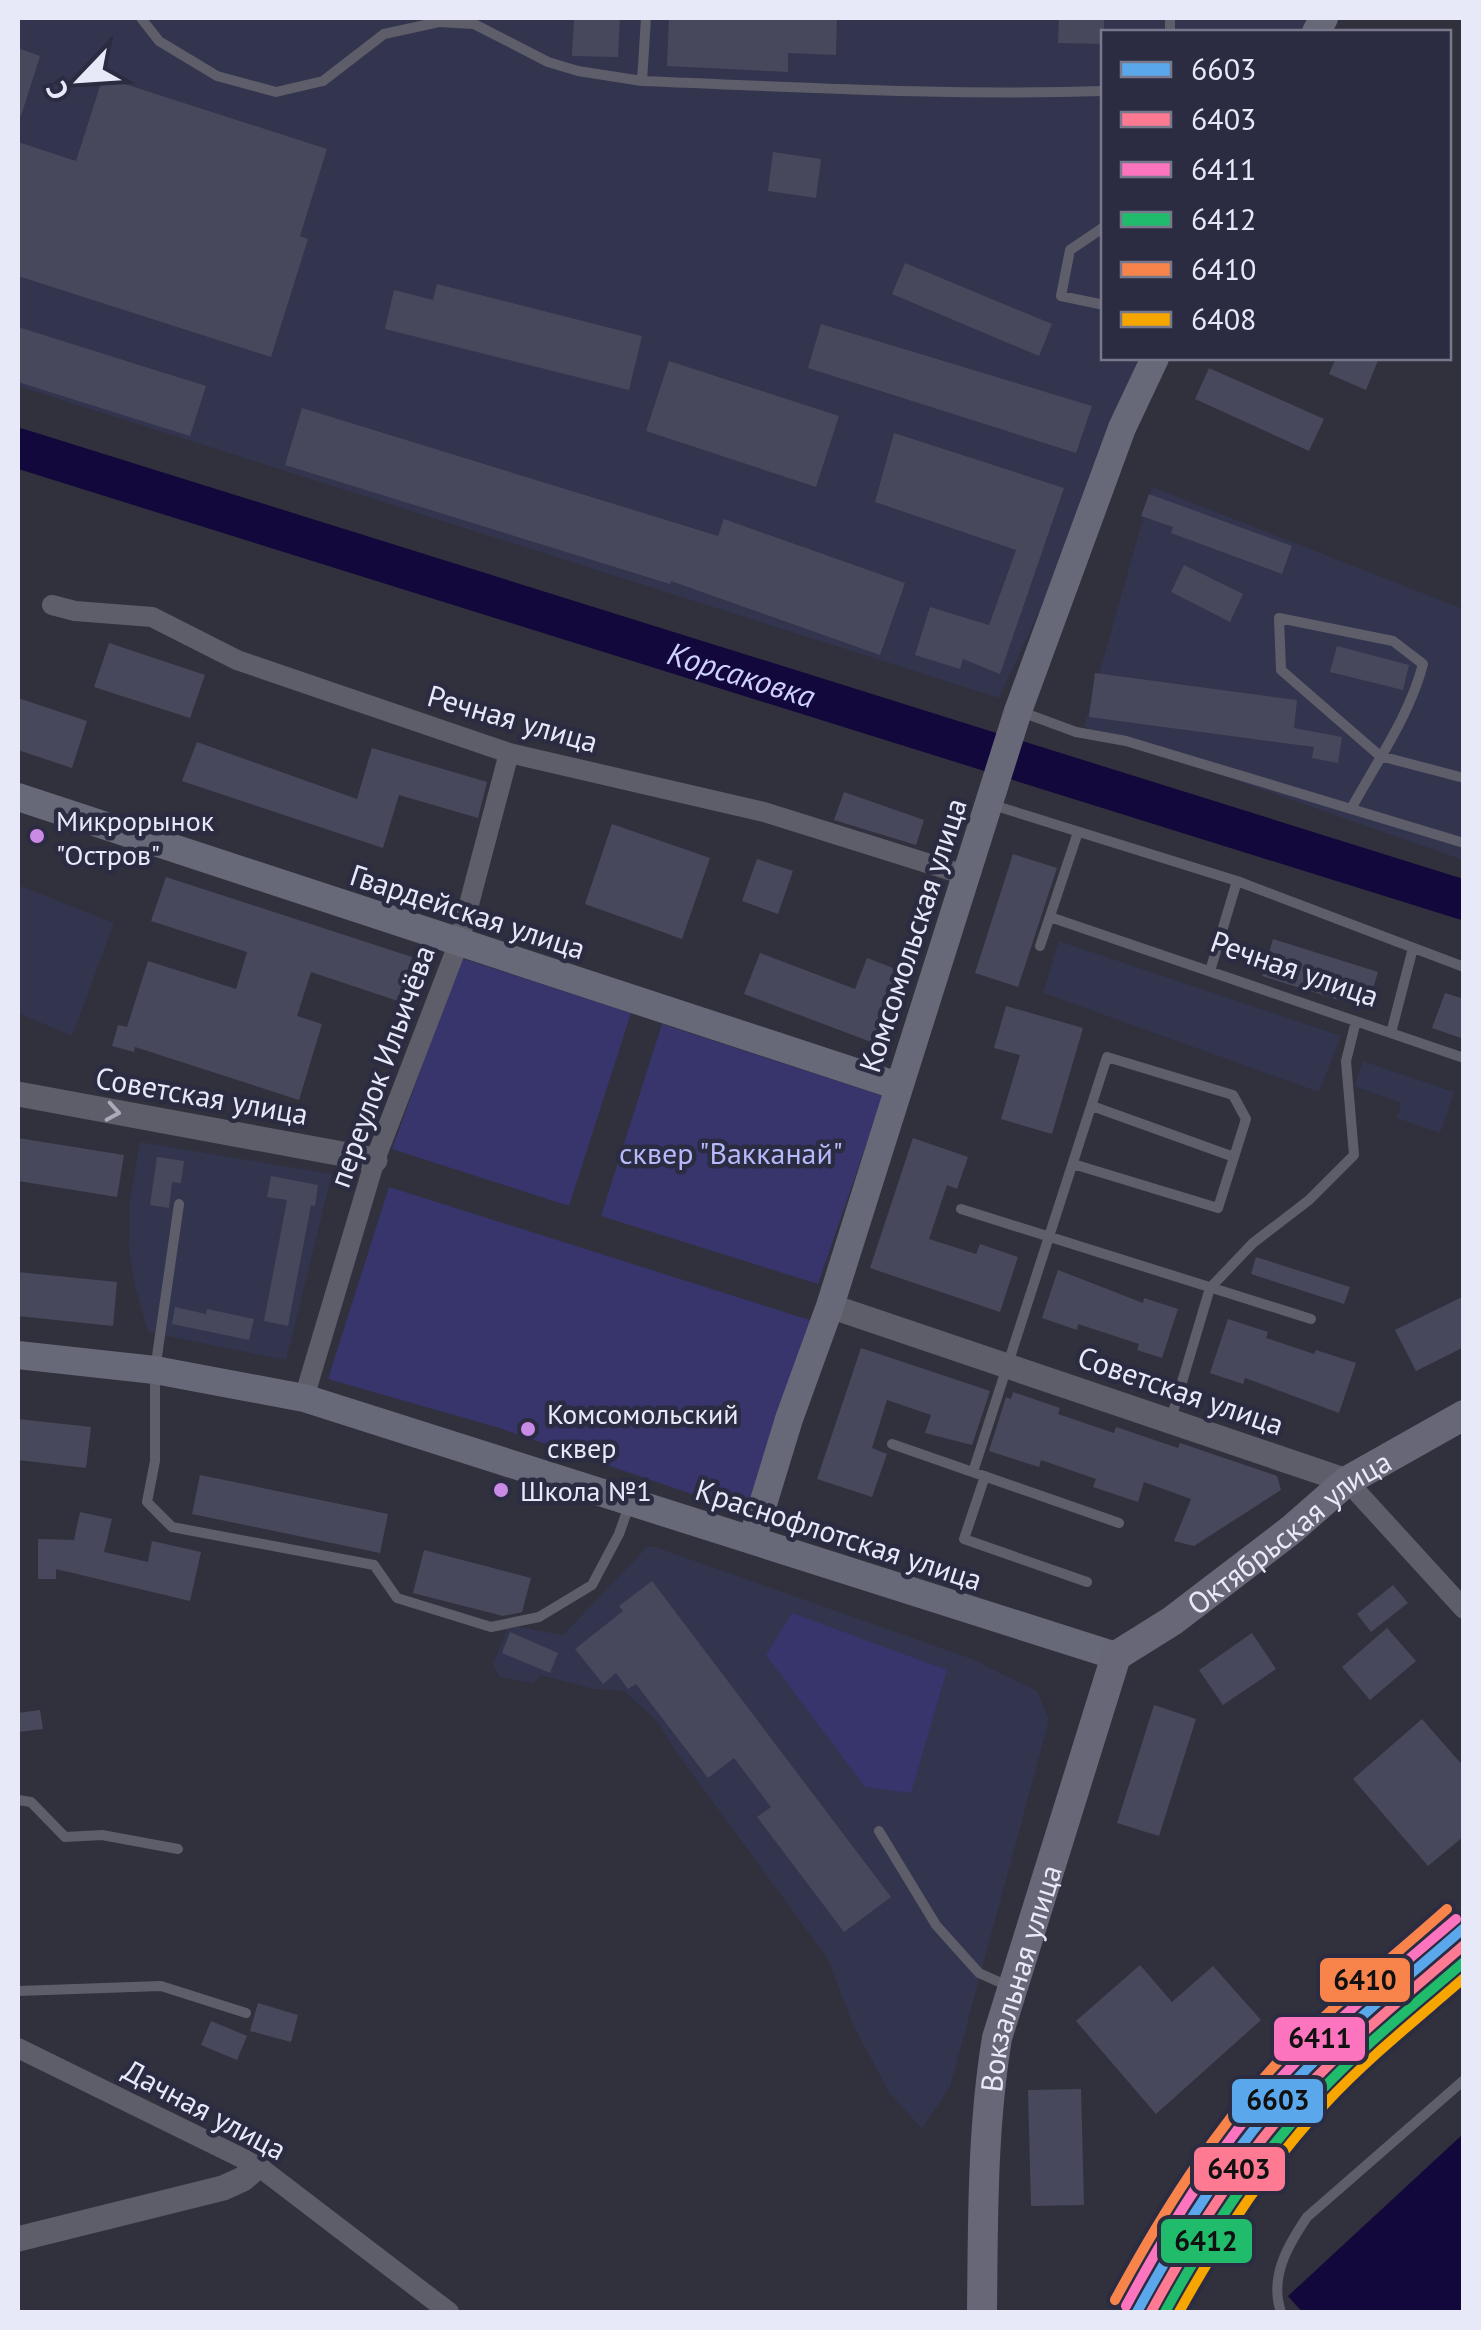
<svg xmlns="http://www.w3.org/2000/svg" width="1481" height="2330" viewBox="0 0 1481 2330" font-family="'PT Sans',sans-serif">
	<rect width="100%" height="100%" fill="#30313d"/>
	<path fill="#33344e" d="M18,18H1328L1320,32H1104V358H1156L999,698L18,386Z
		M1152,487L1463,609V860L1084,727Z
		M18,885L114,923L72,1036L18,1013Z
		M1059,941L1341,1036L1319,1092L1043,993Z
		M1363,1061L1454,1092L1440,1133L1397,1118L1401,1103L1354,1086Z
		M140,1142L332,1174L286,1360L148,1332L135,1286L129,1250L130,1200Z
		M647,1547H655L972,1659L1037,1691L1049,1720L950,2087L922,2129L889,2092L853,2025L828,1959L677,1753L657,1721L624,1691L593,1689L541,1675L533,1683L500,1677L493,1664L509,1625L563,1635Z"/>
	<path fill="#37356b" d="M461,958L631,1013L569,1206L392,1149Z
		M662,1024L883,1096L818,1284L601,1216Z
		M389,1187L813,1321L750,1514L496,1427L328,1379Z
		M792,1613L947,1670L911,1793L865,1787L766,1655Z"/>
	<path fill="#13083b" d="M1463,2134V2312H1302L1288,2296Z"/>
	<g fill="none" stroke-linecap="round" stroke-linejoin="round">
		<path stroke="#13083b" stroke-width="40" id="s1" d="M18,448L1464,900"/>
	</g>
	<path fill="#48485c" d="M574,18H620L618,57L572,56Z
		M669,18H837L836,55L788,53V72L667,66Z
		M1059,18H1104V44L1058,43Z
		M18,48L40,56L21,116L18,115Z
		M103,77L327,149L300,236L308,239L271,357L18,276V142L76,161Z
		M773,152L821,159L816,198L768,191Z
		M905,263L1052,324L1039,356L892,294Z
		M437,284L642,336L629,390L385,329L394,290L433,300Z
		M821,324L1092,406L1076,453L808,368Z
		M18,327L206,386L190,436L18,382Z
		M1336,358H1379L1366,390L1329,374Z
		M669,361L839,416L816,487L646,431Z
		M1209,368L1324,419L1309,451L1195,399Z
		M302,408L718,536L724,519L905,583L880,655L671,581L670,584L285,465Z
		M894,433L1064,488L1000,674L963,659L960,669L915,655L930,607L989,625L1016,550L875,502Z
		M1149,494L1292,546L1282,574L1171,533L1173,527L1141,516Z
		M1184,565L1243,594L1230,622L1171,592Z
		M109,643L205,675L190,718L94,687Z
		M1337,646L1409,665L1403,690L1330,672Z
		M1095,673L1297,700L1294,728L1342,737L1338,763L1312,758L1314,747L1089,717Z
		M18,698L87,721L72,768L18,750Z
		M197,742L357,799L372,748L487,782L478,818L399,795L383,848L182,781Z
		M844,792L924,820L916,845L834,820Z
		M612,824L710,858L682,939L585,904Z
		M1013,854L1057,868L1018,987L975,973Z
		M757,859L793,871L778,914L742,901Z
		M166,877L412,957L398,1001L311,972L297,1016L322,1024L299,1100L135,1047L134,1052L112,1046L118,1025L127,1027L148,961L236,989L247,952L151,921Z
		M1273,939L1378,972L1367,1009L1262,976Z
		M760,953L855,989L867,958L906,973L879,1045L744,994Z
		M1445,993L1464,999V1039L1432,1028Z
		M1006,1006L1083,1028L1052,1134L1001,1119L1020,1055L994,1048Z
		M18,1138L124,1155L117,1197L18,1181Z
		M913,1138L968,1157L957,1189L947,1185L929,1239L976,1254L980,1244L1018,1257L1000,1312L870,1268Z
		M157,1157L184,1161L181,1183L172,1182L169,1208L150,1205Z
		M271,1176L318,1185L315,1206L311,1205L288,1326L264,1321L287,1200L267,1197Z
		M1256,1257L1350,1287L1344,1304L1251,1274Z
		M1058,1270L1143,1303L1144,1298L1178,1309L1162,1358L1137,1350L1139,1344L1078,1324L1077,1330L1042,1318Z
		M18,1272L117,1282L113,1326L18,1316Z
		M1464,1296V1347L1416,1371L1395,1330Z
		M175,1307L206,1314L207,1309L254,1319L249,1340L172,1324Z
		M1228,1319L1268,1332L1266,1338L1314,1354L1316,1350L1356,1363L1339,1413L1245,1378L1243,1384L1210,1373Z
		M861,1348L990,1391L972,1445L925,1433L931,1415L887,1400L872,1448L887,1454L872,1497L817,1479Z
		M1013,1392L1060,1408L1058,1414L1114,1433L1116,1427L1178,1448L1180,1443L1277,1476L1281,1490L1194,1546L1174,1541L1191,1499L1144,1482L1138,1502L1093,1487L1096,1479L1041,1460L1039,1467L989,1451L1006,1397L1011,1399Z
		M18,1419L91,1427L86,1468L18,1460Z
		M200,1475L388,1514L380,1553L192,1514Z
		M80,1512L112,1519L104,1552L148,1562L152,1541L201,1552L190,1601L56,1569V1579H38V1539L74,1540Z
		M424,1550L531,1578L522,1612L503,1616L413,1593Z
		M652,1581L891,1897L844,1932L757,1817L771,1807L734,1758L708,1778L636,1684L628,1689L616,1673L603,1684L575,1649L623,1611L619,1606Z
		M1393,1585L1408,1603L1371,1632L1357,1614Z
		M1387,1628L1416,1661L1370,1700L1342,1667Z
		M510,1632L558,1653L550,1673L502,1653Z
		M1252,1633L1276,1669L1223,1705L1199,1670Z
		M1154,1705L1196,1719L1159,1836L1117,1823Z
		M40,1710L43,1729L18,1732V1713Z
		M1422,1719L1464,1767V1836L1428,1866L1353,1779Z
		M1140,1965L1172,2002L1213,1966L1261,2020L1156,2114L1076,2021Z
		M258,2003L298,2015L291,2042L250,2031Z
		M211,2021L247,2036L237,2060L201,2045Z
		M1081,2089L1084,2205L1031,2206L1028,2090Z"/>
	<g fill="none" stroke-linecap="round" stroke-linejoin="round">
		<path stroke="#5e5e6a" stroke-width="10" d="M141,18L159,41L217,76L276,92L323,81L384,34L439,22L474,24L548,62L578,71L642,81
			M646,18L642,81C796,87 949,96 1104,91
			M1170,18V32
			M1104,227L1070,250L1061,296L1104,305
			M1019,711L1076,732L1126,741L1464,843
			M993,805L1237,881L1210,971
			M1351,809C1376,763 1410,715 1423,664L1393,641L1279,618L1281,670L1380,756L1464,778
			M1237,881L1464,967
			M1050,917L1464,1058
			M1040,946L1078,832
			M1391,1033L1413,948
			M1092,1106L1234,1157
			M179,1204L155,1370V1461L147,1502L172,1527L374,1565L397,1598L491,1627L539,1617L592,1585L619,1534L630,1503
			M961,1209L1311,1319
			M1171,1419L1210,1288L1253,1243L1309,1200L1354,1155L1346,1061L1356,1021
			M892,1444L1119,1523
			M973,1472L1107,1057L1233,1095L1246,1119L1218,1208L1073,1164
			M985,1476L964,1539L1087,1582
			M18,1800L31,1802L65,1837L102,1835L178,1849
			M879,1831L936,1925L979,1973L1008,1986
			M18,1991L161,1986L246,2013
			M1281,2312C1269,2277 1288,2245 1307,2217L1464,2080"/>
		<path stroke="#5e5e6a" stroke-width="20" d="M52,605L75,611L152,617L237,660L509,753L764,812L965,875
			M304,1398L375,1160L459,942L509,753
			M1347,1481L1464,1609
			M18,2048L258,2166L449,2312"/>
		<path stroke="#5e5e6a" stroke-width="25" d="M18,1094L375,1160
			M830,1306L1347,1481
			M18,2239L223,2188L243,2179L258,2166"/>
		<path stroke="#686978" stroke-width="28" d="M1316,32L1324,18
			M18,797L898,1086
			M18,1355L155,1370L304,1398L1116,1656
			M752,1540L789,1419L830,1306L1018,711L1122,428L1155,358"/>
		<path stroke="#676777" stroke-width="30" id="s2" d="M982,2312C983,2221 982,2129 997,2038L1116,1656L1172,1621L1291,1530L1347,1481L1464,1415"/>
		<g stroke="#2b2c42" stroke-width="18">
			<path id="rail-1" d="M1137,2312C1182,2229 1233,2147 1298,2078C1349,2024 1408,1977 1464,1928"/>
		</g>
		<g stroke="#2b2c42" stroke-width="18">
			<path id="rail-2" d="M1151,2312C1195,2231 1245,2152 1309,2085C1357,2035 1411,1991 1464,1945"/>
		</g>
		<g stroke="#2b2c42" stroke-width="18">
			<path id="rail-3" d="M1126,2306C1172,2221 1224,2137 1291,2067C1342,2014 1400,1967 1456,1919"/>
		</g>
		<g stroke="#2b2c42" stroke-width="18">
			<path id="rail-4" d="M1165,2312C1207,2235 1255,2161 1315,2097C1360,2048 1413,2006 1464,1962"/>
		</g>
		<g stroke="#2b2c42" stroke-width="18">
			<path id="rail-5" d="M1115,2300C1161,2215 1212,2133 1278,2062C1330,2007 1391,1959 1447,1909"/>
		</g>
		<g stroke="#2b2c42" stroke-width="18">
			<path id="rail-6" d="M1179,2312C1220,2238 1267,2165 1326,2103C1368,2058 1417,2019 1464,1978"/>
		</g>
		<use href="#rail-1" stroke="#5aa8eb" stroke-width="10"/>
		<use href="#rail-2" stroke="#fe7a93" stroke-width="10"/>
		<use href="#rail-3" stroke="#fc73be" stroke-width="10"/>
		<use href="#rail-4" stroke="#20bc6c" stroke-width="10"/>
		<use href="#rail-5" stroke="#f8844c" stroke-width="10"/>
		<use href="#rail-6" stroke="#f7a600" stroke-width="10"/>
	</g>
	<defs><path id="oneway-chevron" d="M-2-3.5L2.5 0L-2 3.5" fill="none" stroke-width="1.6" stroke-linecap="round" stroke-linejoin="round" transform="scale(2.5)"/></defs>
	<use stroke="#aaaab8" href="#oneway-chevron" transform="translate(113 1112) rotate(10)"/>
	<g fill="#ca8be6" stroke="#2b2c42" stroke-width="4">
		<circle cx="37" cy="836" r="9"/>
		<circle cx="528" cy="1429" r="9"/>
		<circle cx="501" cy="1490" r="9"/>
	</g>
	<g text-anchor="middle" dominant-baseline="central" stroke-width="9" stroke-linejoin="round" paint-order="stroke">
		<g font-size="28" fill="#e8e9f8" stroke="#2b2c42" text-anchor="start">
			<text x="56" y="820">Микрорынок<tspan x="56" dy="34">"Остров"</tspan></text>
			<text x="547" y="1413">Комсомольский<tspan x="547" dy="34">сквер</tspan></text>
			<text x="520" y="1490">Школа №1</text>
		</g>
		<g font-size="30" fill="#e8e9f8" stroke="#2b2c42">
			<text transform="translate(513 718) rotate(16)">Речная улица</text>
			<text transform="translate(468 911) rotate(18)">Гвардейская улица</text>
			<text transform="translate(912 935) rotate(-72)">Комсомольская улица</text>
			<text transform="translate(1295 968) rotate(19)">Речная улица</text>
			<text transform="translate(381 1066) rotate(-70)">переулок Ильичёва</text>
			<text transform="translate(202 1095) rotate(10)">Советская улица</text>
			<text transform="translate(1181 1390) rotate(19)">Советская улица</text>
			<text transform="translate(839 1534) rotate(18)">Краснофлотская улица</text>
			<text stroke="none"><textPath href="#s2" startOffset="888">Октябрьская улица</textPath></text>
			<text stroke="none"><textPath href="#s2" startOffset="338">Вокзальная улица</textPath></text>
			<text transform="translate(205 2109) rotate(28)">Дачная улица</text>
		</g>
		<g font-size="30" fill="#b6b9fa" stroke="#2b2c42">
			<text x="731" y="1152">сквер "Вакканай"</text>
		</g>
		<g font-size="32" font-style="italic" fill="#ced1fd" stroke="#2b2c42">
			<text stroke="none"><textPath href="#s1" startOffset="758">Корсаковка</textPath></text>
		</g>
	</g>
	<g stroke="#2b2c42" stroke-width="4">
		<rect x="1318" y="1956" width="94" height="48" rx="10" fill="#f8844c"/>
		<rect x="1272" y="2015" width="95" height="48" rx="10" fill="#fc73be"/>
		<rect x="1230" y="2077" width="95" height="48" rx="10" fill="#5aa8eb"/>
		<rect x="1192" y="2145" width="95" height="48" rx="10" fill="#fe7a93"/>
		<rect x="1159" y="2217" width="95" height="48" rx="10" fill="#20bc6c"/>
	</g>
	<g font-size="28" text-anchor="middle" font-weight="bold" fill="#111">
		<text x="1365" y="1990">6410</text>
		<text x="1320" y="2048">6411</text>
		<text x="1278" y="2110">6603</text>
		<text x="1239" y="2179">6403</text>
		<text x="1206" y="2251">6412</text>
	</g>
	<rect width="1481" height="2330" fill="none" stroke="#e8e9f8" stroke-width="40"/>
	<rect x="1101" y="30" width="350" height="330" fill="#2b2c42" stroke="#77788b" stroke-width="2.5"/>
	<rect x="1121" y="62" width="50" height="15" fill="#5aa8eb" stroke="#77788b" stroke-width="2.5"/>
	<text x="1191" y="80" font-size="30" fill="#e8e9f8">6603</text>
	<rect x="1121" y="112" width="50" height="15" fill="#fe7a93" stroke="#77788b" stroke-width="2.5"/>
	<text x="1191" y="130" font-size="30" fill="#e8e9f8">6403</text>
	<rect x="1121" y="162" width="50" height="15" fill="#fc73be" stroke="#77788b" stroke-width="2.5"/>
	<text x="1191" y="180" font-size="30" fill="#e8e9f8">6411</text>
	<rect x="1121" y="212" width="50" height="15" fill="#20bc6c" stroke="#77788b" stroke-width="2.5"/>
	<text x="1191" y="230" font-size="30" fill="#e8e9f8">6412</text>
	<rect x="1121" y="262" width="50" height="15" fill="#f8844c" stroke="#77788b" stroke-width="2.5"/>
	<text x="1191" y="280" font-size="30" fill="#e8e9f8">6410</text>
	<rect x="1121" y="312" width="50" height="15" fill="#f7a600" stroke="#77788b" stroke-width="2.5"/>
	<text x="1191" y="330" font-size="30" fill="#e8e9f8">6408</text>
	<g transform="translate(80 80) rotate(245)" stroke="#2b2c42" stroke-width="8" paint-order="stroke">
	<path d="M0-8L18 38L0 25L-18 38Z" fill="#e8e9f8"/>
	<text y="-15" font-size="28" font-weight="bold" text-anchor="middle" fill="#e8e9f8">С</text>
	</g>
</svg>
